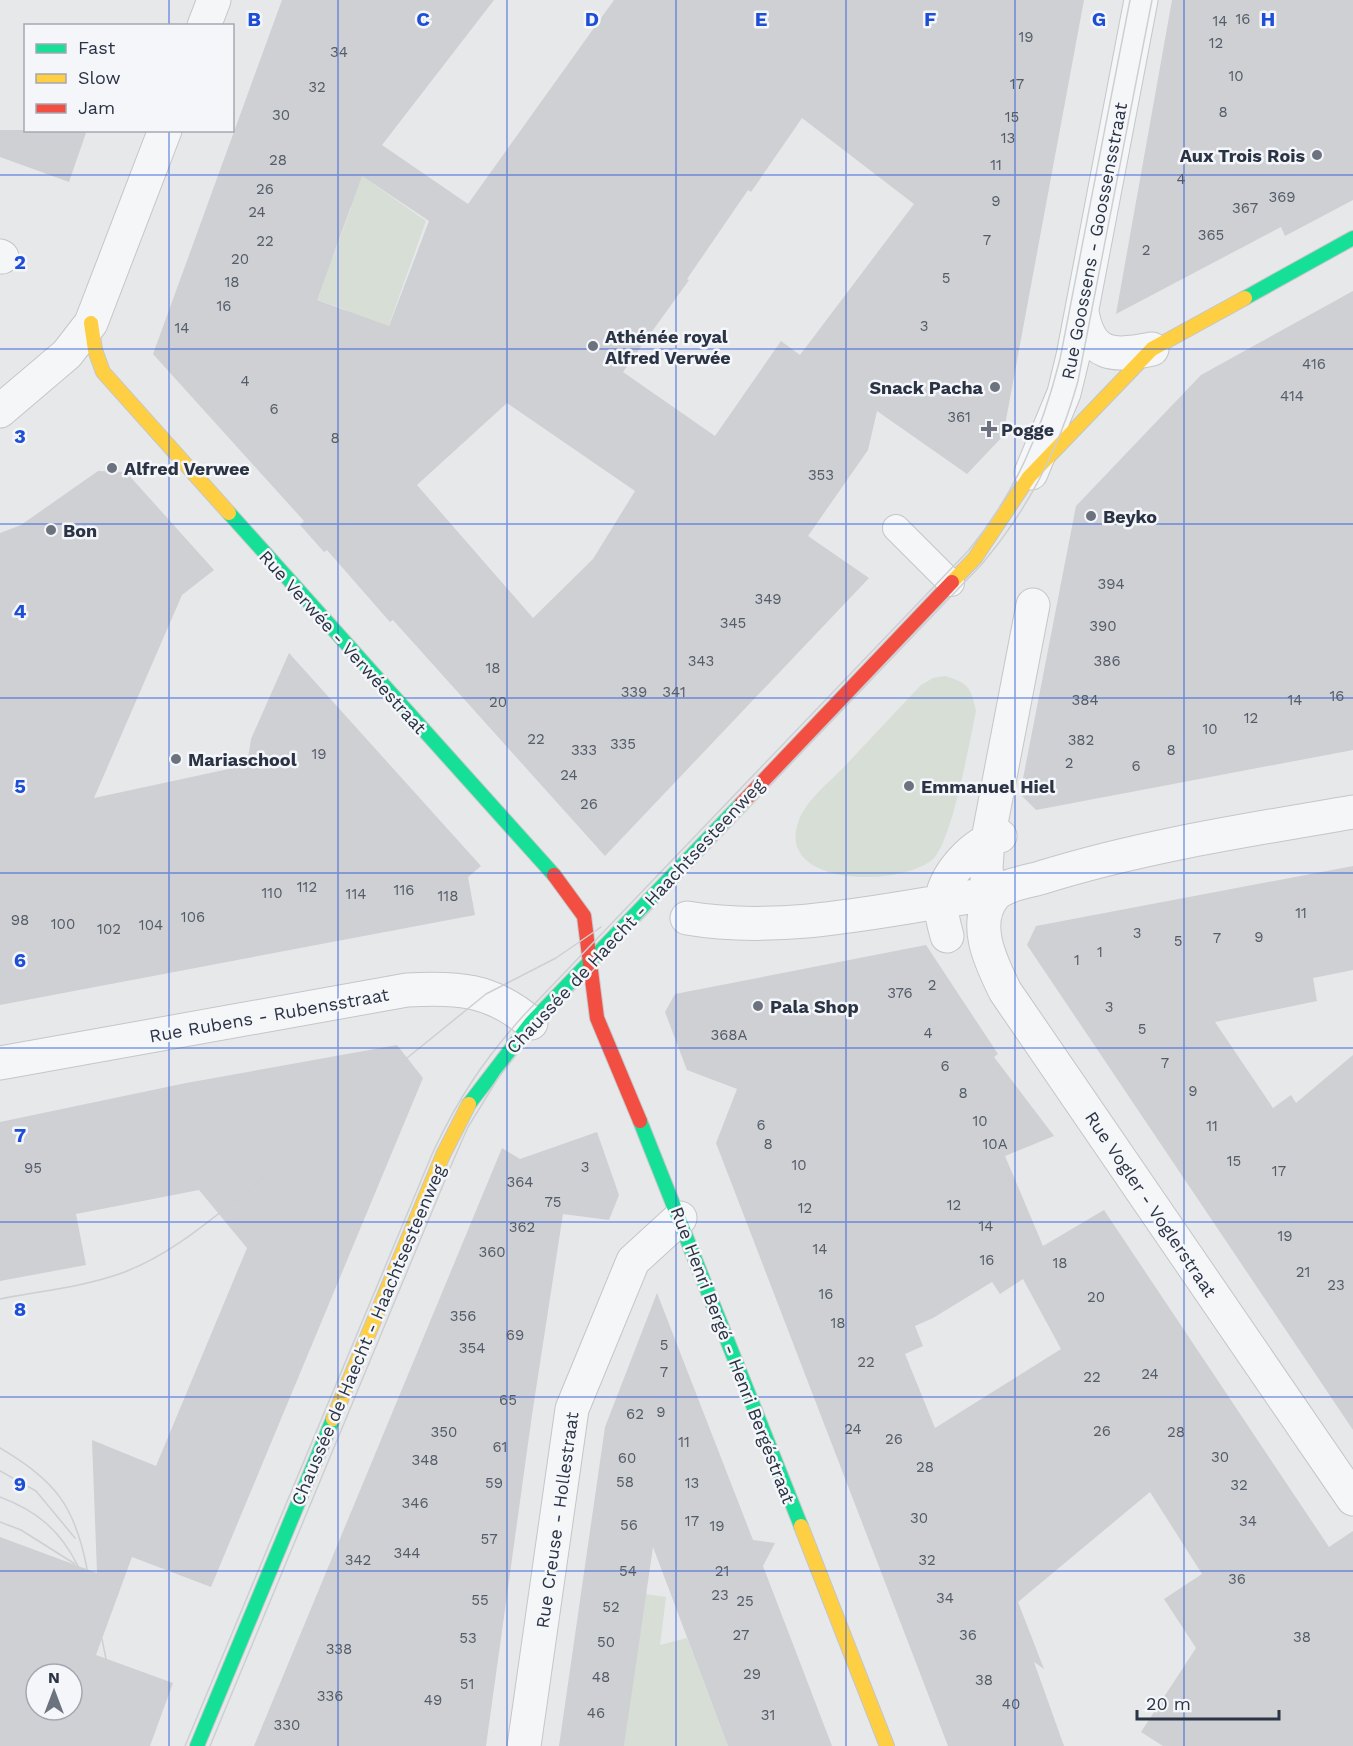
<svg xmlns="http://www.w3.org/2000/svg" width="1353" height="1746" viewBox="0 0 1353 1746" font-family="'Work Sans',sans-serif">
	<rect width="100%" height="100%" fill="#e6e8ea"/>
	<path fill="#d6ded6" d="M352,169L426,221L386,333L344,309L312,298L334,254L351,208L341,204Z
		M945,676C968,683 971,687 976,711C970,740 952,841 933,859C900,888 773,887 799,820C807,800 828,783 843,768C869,740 895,713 921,685L933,678Z
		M645,1594L666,1597L660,1645L687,1638L728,1746H624Z"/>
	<path fill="#ced0d3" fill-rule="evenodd" d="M282,0H494L382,145L468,204L614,0H1084L1003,436L967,474L877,411L868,450L808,536L869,578L605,856L393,620L390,622L327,550L324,552L300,525L304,521L153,354ZM802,118L914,204L800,355L781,341L715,436L623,372L689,280L687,279L748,190L751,192ZM362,176L429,221L389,326L317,300ZM507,403L635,491L593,559L533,618L417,485Z
		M1172,0H1353V200L1285,236L1281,227L1116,314Z
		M0,130H87L69,182L0,157Z
		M1353,291V750L1036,810L1020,794L1076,506L1201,375Z
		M98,471L126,472L214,570L182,595L94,798L247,765L251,739L289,653L481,866L468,877L475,915L0,1005V533L21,525Z
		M1353,866V970L1313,978L1317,1001L1215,1022L1273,1108L1291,1095L1296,1103L1353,1055V1430L1027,945L1036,926Z
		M926,945L998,1054L994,1057L1054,1136L1005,1156L1043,1246L1104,1210L1329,1547L1353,1531V1746H1163L1141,1732L1196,1648L1164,1599L1202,1574L1150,1492L1018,1602L1044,1669L1034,1662L1064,1746H948L716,1143L737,1089L687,1070L665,1012L675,994ZM1023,1279L1061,1349L935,1428L905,1354L923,1346L915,1326L933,1318L992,1282L1000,1294Z
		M397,1045L423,1078L211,1587L132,1557L96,1655L173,1683L150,1746H0V1537L97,1573L92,1440L156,1466L247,1248L199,1190L76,1214L86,1265L0,1281V1122L186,1083ZM36,1674H72V1710H36Z
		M597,1132L619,1195L609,1220L563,1214L532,1415L486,1746H254L502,1148L520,1159Z
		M657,1293L753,1540L775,1543L763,1566L832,1746H728L653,1547L624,1746H559L605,1427Z"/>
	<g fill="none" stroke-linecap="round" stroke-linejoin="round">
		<g stroke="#c4c6c8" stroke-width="28">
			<path id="lane" d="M896,528L951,583"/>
		</g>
		<g stroke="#c4c6c8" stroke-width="35">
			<path id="street" d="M204,26L214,0
				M0,256L2,257
				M1082,312C1090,357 1113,357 1152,349
				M0,411L67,354L91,323L165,130
				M1031,473L1064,393L1073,356L1141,0
				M1353,812C1248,830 1142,846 1040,878C1026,882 1003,885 994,896C971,924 992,964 1005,991L1353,1499
				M989,894L986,868L988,839L1033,605
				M687,918C786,935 892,908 989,894L993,897
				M947,936C944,925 941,915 941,904C943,875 973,843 1000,836
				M0,1063L407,990C457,987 492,989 531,1023
				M524,1746L572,1409L633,1261L680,1218"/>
		</g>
		<g stroke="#c4c6c8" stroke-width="16">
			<path id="fast" d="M1245,298L1353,238
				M229,513L554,875
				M469,1104L531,1023L741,804
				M640,1121L801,1526
				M197,1746L333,1419"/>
		</g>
		<g stroke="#c4c6c8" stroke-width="16">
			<path id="slow" d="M91,323L95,350L103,372L229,513
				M952,582L975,558L1029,477L1152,349L1245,298
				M333,1419L443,1155L469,1104
				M801,1526L887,1746"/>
		</g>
		<g stroke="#c4c6c8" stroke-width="16">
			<path id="jam" d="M741,804L952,582
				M554,875L584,916L597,1018L640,1121"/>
		</g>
		<use href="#lane" stroke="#f5f6f7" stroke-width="26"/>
		<use href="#street" stroke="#f5f6f7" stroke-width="33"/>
		<use href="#fast" stroke="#16e098" stroke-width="14"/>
		<use href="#slow" stroke="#ffcf43" stroke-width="14"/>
		<use href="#jam" stroke="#f24e42" stroke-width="14"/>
		<path stroke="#cecfd2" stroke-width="1.5" d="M407,1058L486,994L556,958L601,927
			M0,1299C40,1291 83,1287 122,1273C176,1253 219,1212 264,1178
			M0,1448C55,1481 75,1505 87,1569
			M0,1471L36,1491L75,1538
			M0,1497C37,1511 60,1530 78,1566
			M0,1522L21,1530L75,1564
			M102,1639L106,1659
			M185,1746L433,1152C459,1097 483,1061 523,1016L968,551C1015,494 1042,431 1060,359L1130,0
			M210,1746L453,1161L468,1127L500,1075L535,1031L981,565C1027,511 1059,450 1078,381L1152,0"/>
	</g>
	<path fill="none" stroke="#1d4ed8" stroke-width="1.5" stroke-opacity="0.55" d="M169,0V26M338,0V1746M507,0V1746M676,0V1746M846,0V1746M1015,0V1746M1184,0V1746M169,130V1746M0,175H1353M0,349H1353M0,524H1353M0,698H1353M0,873H1353M0,1048H1353M0,1222H1353M0,1397H1353M0,1571H1353"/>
	<g fill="#6c737f" stroke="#f4f6f9" stroke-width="2">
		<circle cx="1317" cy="155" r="6"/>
		<circle cx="593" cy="346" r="6"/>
		<circle cx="995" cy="387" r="6"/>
		<path d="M986 420h6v6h6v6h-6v6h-6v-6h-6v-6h6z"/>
		<circle cx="112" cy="468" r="6"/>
		<circle cx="1091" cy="516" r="6"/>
		<circle cx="51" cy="530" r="6"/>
		<circle cx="176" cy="759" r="6"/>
		<circle cx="909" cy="786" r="6"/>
		<circle cx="758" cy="1006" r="6"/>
	</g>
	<g text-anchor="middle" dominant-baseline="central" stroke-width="5" stroke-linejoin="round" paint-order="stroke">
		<g font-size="15" fill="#545c69">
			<text x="1243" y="19">16</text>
			<text x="1220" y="21">14</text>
			<text x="1026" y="37">19</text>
			<text x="1216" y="43">12</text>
			<text x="339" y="52">34</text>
			<text x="1236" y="76">10</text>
			<text x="1017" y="84">17</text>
			<text x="317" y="87">32</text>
			<text x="1223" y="112">8</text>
			<text x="281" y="115">30</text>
			<text x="1012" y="117">15</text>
			<text x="1008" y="138">13</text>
			<text x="278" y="160">28</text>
			<text x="996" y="165">11</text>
			<text x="1181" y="179">4</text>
			<text x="265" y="189">26</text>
			<text x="1282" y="197">369</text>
			<text x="996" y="201">9</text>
			<text x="1245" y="208">367</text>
			<text x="257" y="212">24</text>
			<text x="1211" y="235">365</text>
			<text x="987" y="240">7</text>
			<text x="265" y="241">22</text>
			<text x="1146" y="250">2</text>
			<text x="240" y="259">20</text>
			<text x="946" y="278">5</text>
			<text x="232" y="282">18</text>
			<text x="224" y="306">16</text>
			<text x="924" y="326">3</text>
			<text x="182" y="328">14</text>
			<text x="1314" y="364">416</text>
			<text x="245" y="381">4</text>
			<text x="1292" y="396">414</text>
			<text x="274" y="409">6</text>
			<text x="959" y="417">361</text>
			<text x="335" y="438">8</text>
			<text x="821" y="475">353</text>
			<text x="1111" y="584">394</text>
			<text x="768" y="599">349</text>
			<text x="733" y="623">345</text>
			<text x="1103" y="626">390</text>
			<text x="701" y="661">343</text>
			<text x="1107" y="661">386</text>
			<text x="493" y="668">18</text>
			<text x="634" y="692">339</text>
			<text x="674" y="692">341</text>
			<text x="1337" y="696">16</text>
			<text x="1085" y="700">384</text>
			<text x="1295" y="700">14</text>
			<text x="498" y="702">20</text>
			<text x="1251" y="718">12</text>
			<text x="1210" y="729">10</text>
			<text x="536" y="739">22</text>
			<text x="1081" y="740">382</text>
			<text x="623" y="744">335</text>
			<text x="584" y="750">333</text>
			<text x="1171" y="750">8</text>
			<text x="319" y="754">19</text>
			<text x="1069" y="763">2</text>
			<text x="1136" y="766">6</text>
			<text x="569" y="775">24</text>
			<text x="589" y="804">26</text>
			<text x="307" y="887">112</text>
			<text x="404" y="890">116</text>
			<text x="272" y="893">110</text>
			<text x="356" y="894">114</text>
			<text x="448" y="896">118</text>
			<text x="1301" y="913">11</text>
			<text x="193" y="917">106</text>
			<text x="20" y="920">98</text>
			<text x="63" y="924">100</text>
			<text x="151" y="925">104</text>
			<text x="109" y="929">102</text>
			<text x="1137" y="933">3</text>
			<text x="1259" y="937">9</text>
			<text x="1217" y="938">7</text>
			<text x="1178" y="941">5</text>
			<text x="1100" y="952">1</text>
			<text x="1077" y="960">1</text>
			<text x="932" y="985">2</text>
			<text x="900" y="993">376</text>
			<text x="1109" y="1007">3</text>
			<text x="1142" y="1029">5</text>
			<text x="928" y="1033">4</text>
			<text x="729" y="1035">368A</text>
			<text x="1165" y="1063">7</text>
			<text x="945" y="1066">6</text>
			<text x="1193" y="1091">9</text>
			<text x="963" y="1093">8</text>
			<text x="980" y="1121">10</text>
			<text x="761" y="1125">6</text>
			<text x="1212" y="1126">11</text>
			<text x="768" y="1144">8</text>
			<text x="995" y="1144">10A</text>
			<text x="1234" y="1161">15</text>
			<text x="799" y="1165">10</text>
			<text x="585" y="1167">3</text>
			<text x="33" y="1168">95</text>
			<text x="1279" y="1171">17</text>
			<text x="520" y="1182">364</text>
			<text x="553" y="1202">75</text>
			<text x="954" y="1205">12</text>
			<text x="805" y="1208">12</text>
			<text x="986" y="1226">14</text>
			<text x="522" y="1227">362</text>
			<text x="1285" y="1236">19</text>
			<text x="820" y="1249">14</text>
			<text x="492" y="1252">360</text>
			<text x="987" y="1260">16</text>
			<text x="1060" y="1263">18</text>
			<text x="1303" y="1272">21</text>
			<text x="1336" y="1285">23</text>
			<text x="826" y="1294">16</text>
			<text x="1096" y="1297">20</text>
			<text x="463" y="1316">356</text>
			<text x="838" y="1323">18</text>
			<text x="515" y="1335">69</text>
			<text x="664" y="1345">5</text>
			<text x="472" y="1348">354</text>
			<text x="866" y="1362">22</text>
			<text x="664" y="1372">7</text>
			<text x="1150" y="1374">24</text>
			<text x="1092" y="1377">22</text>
			<text x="508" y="1400">65</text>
			<text x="661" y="1412">9</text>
			<text x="635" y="1414">62</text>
			<text x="853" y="1429">24</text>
			<text x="1102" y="1431">26</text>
			<text x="444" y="1432">350</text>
			<text x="1176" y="1432">28</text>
			<text x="894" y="1439">26</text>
			<text x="684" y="1442">11</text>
			<text x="500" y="1447">61</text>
			<text x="1220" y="1457">30</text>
			<text x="627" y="1458">60</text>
			<text x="425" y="1460">348</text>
			<text x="925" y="1467">28</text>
			<text x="625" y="1482">58</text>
			<text x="494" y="1483">59</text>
			<text x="692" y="1483">13</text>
			<text x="1239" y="1485">32</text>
			<text x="415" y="1503">346</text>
			<text x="919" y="1518">30</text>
			<text x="692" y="1521">17</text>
			<text x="1248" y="1521">34</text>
			<text x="629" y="1525">56</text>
			<text x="717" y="1526">19</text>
			<text x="489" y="1539">57</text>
			<text x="407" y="1553">344</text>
			<text x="358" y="1560">342</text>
			<text x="927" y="1560">32</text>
			<text x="628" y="1571">54</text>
			<text x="722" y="1571">21</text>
			<text x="1237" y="1579">36</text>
			<text x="720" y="1595">23</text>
			<text x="945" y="1598">34</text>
			<text x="480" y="1600">55</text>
			<text x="745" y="1601">25</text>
			<text x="611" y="1607">52</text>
			<text x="741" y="1635">27</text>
			<text x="968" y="1635">36</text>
			<text x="1302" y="1637">38</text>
			<text x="468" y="1638">53</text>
			<text x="606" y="1642">50</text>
			<text x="339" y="1649">338</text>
			<text x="752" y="1674">29</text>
			<text x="601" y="1677">48</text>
			<text x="984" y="1680">38</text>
			<text x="467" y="1684">51</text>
			<text x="330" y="1696">336</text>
			<text x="433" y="1700">49</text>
			<text x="1011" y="1704">40</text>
			<text x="596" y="1713">46</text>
			<text x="768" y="1715">31</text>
			<text x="287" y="1725">330</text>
		</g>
		<g font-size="18" font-weight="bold" fill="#2b3445" stroke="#f4f6f9" text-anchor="start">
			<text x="1305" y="155" text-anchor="end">Aux Trois Rois</text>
			<text x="605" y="336">Athénée royal<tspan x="605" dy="21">Alfred Verwée</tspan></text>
			<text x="983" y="387" text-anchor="end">Snack Pacha</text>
			<text x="1001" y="429">Pogge</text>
			<text x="124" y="468">Alfred Verwee</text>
			<text x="1103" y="516">Beyko</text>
			<text x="63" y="530">Bon</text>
			<text x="188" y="759">Mariaschool</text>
			<text x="921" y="786">Emmanuel Hiel</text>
			<text x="770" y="1006">Pala Shop</text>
		</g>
		<g font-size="18" fill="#2b3445" stroke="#f4f6f9">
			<text transform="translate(1094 241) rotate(-79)">Rue Goossens - Goossensstraat</text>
			<text transform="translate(343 642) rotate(48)">Rue Verwée - Verwéestraat</text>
			<text transform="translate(635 916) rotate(-47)">Chaussée de Haecht - Haachtsesteenweg</text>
			<text transform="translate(269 1015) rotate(-10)">Rue Rubens - Rubensstraat</text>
			<text transform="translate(1151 1204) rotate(56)">Rue Vogler - Voglerstraat</text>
			<text transform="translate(368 1335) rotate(-67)">Chaussée de Haecht - Haachtsesteenweg</text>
			<text transform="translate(733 1355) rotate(69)">Rue Henri Bergé - Henri Bergéstraat</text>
			<text transform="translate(557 1520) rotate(-82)">Rue Creuse - Hollestraat</text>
		</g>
	</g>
	<g font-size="20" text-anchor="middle" font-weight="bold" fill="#1d4ed8" stroke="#f4f6f9" stroke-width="5" stroke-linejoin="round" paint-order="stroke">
		<text x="254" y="26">B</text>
		<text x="423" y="26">C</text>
		<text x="592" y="26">D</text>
		<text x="761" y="26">E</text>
		<text x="930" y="26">F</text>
		<text x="1099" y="26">G</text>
		<text x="1268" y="26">H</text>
		<text x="20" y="269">2</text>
		<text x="20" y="443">3</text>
		<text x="20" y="618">4</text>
		<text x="20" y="793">5</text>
		<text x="20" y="967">6</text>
		<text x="20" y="1142">7</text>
		<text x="20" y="1316">8</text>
		<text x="20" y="1491">9</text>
	</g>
	<rect x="24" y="24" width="210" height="108" fill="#f4f6f9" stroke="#a4a8b1" stroke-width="1.5"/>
	<rect x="36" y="44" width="30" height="9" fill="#16e098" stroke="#a4a8b1" stroke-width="1.5"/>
	<text x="78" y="54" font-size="18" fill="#2b3445">Fast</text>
	<rect x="36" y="74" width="30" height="9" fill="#ffcf43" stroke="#a4a8b1" stroke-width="1.5"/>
	<text x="78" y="84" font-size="18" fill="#2b3445">Slow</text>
	<rect x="36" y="104" width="30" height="9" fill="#f24e42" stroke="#a4a8b1" stroke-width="1.5"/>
	<text x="78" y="114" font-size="18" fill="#2b3445">Jam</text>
	<g transform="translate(54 1692)"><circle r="28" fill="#f4f6f9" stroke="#a4a8b1" stroke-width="1.5"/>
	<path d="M0-4.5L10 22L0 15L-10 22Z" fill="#6c737f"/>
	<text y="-9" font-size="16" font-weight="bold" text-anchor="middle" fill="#2b3445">N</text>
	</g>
	<path d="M1137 1710v9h142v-9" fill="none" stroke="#2b3445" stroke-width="3"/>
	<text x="1146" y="1710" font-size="18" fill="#2b3445" stroke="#f4f6f9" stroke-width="4.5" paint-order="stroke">20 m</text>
</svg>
